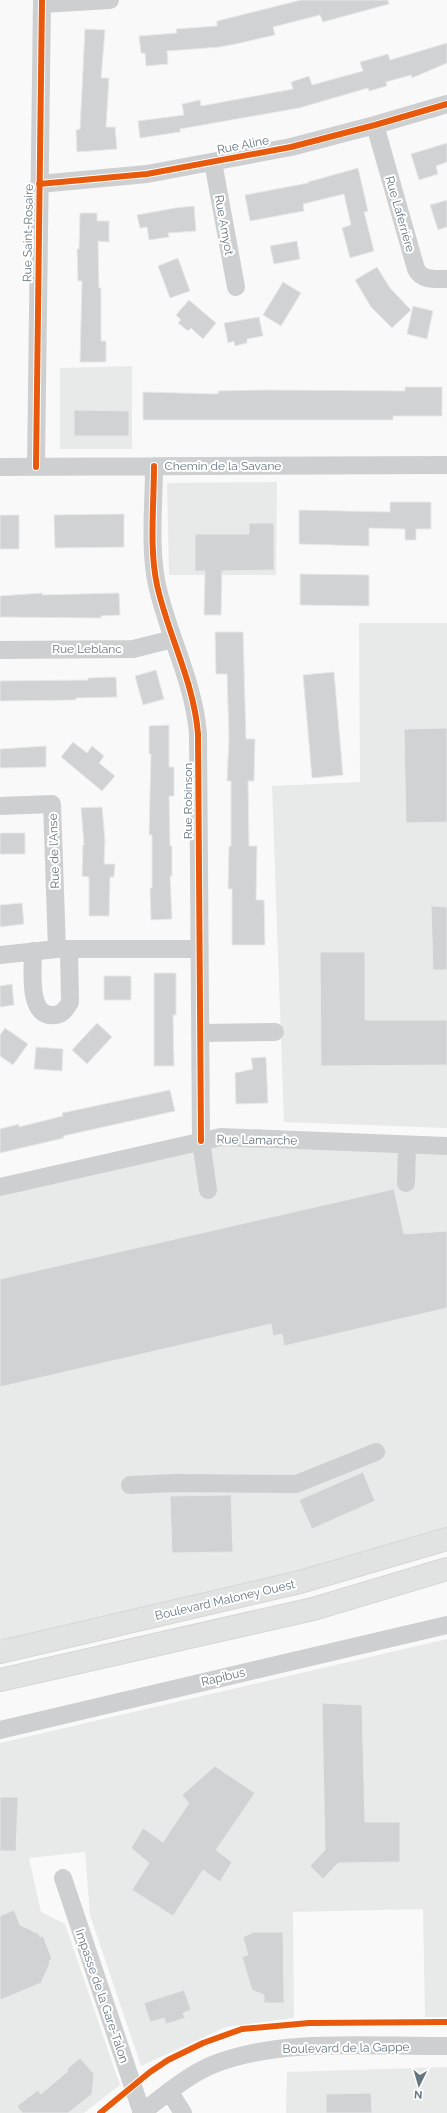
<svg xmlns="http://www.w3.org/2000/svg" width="447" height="2113" viewBox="0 0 447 2113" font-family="Raleway,sans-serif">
	<rect width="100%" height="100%" fill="#f9f9f9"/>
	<path fill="#e8e9e9" d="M132,366V449H60V368Z
		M277,482L276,575H169L167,483Z
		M359,623H447V1128L284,1122L272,786L360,782Z
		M182,1146H447V1540L0,1652V1187Z
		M447,1639V2017H425L423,1909L293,1912L294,2018L226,2027L141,2066L90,1915L85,1852L29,1858L41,1912L65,1924L120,2085L84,2113H0V1743Z
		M447,2067V2113H286L287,2072Z"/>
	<path fill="#d0d2d3" stroke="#e8e8e8" d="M301,0H388L389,4L323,22L320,15L273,27L275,35L240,43L220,47L167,51L168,64L146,66L145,53H141L139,36L177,33L176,29L217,26V21Z
		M85,29L105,30L101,78H109L106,127H115L117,149L77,152L76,130L80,129Z
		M447,43V63L412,78L411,75L386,82L387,86L369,91L368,88L299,108L180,129V132L140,138L138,121L184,115L182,104L200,100L201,106L293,89L291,82L309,76L312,85L363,71L360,62L388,54L390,60Z
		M447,143V162L436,166L438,174L419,180L411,154Z
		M358,168L368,211L364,212L374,251L350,258L342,228L351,225L344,194L303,204L304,211L250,221L245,195L308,183V182Z
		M447,200V227L438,230L430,205Z
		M194,206L196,231L168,233L169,237L149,240L147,227L140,228L137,215L175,208Z
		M80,213H97V221H109V242L98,241L99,288H101V341H106V362H80L82,281H78L77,249H79Z
		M297,241L300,259L274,264L270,246Z
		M178,258L190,291L170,298L158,266Z
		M377,267L390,288L411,310L392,328L371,307L355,280Z
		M283,282L301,293L281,326L263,315Z
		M189,300L216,323L203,339L191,328L188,331L178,323L181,320L176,315Z
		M413,306L433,311L427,339L407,334Z
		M259,317L263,336L247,339V343L235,346L234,341L228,343L224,323Z
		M405,387H442V416H393V420H143V392L218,394V391L263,390L405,391Z
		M74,410L129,411V436H74Z
		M390,502H431V529H416V540H405V529L369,528V546L299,544V510L390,512Z
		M124,514V547L55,548L54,515Z
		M0,515H19V549H0Z
		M249,523H274V570L222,571L221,615H204L205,571H195V534H249Z
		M300,574L369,575V606L300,605Z
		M42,593V595L119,593L120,615L101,616V618L0,617V596Z
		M215,632H243L246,739H255L254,781H248L249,846H257L256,900H264L265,945H232V889H228L229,846H231V781H227L229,738L227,674H216Z
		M156,670L164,699L143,705L135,676Z
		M334,672L343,775L312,778L303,675Z
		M116,677L117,697L76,698V700L0,701V681L88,680V678Z
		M169,725V767H174V796H169L170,846H172V876H170L172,919L151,920L150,888H152V835H149L151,754H149V726Z
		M447,728V822L406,823L404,729Z
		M73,742L87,753L92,746L104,756L99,763L115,776L102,791L61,757Z
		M46,746V767L0,768V749Z
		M102,807L105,840L104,864H115L114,877H110L109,916H89V877L82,876L83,845H84L81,808Z
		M0,833H25V854H0Z
		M22,903L24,924L0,927V905Z
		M431,906L447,907V970H433Z
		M320,952H365V1020H447V1065L321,1066Z
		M154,973H176V1015H173L174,1066H154Z
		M104,976H131V1000H104Z
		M12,984L14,1005L0,1007V986Z
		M97,1023L112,1037L87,1064L72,1050Z
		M5,1028L28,1044L13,1065L0,1056V1035Z
		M36,1047L63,1049L62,1071L34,1069Z
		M266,1057L268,1103L236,1104L235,1073L253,1069L251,1058Z
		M170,1090L175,1111L63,1136L64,1138L0,1153V1129L19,1124V1127L63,1116L62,1113Z
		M394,1189L404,1234L447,1231V1308L284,1346L282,1334L273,1336L271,1324L0,1387V1279Z
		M363,1472L375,1501L312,1529L299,1500Z
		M231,1495L233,1552L172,1553L170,1496Z
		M322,1703L362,1705L365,1822H400V1862L338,1863L323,1879L310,1866L325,1850Z
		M215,1766L255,1793L216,1850L232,1862L220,1882L203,1870L173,1916L132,1890L149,1863L131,1848L143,1828L163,1842L189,1803L182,1795Z
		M0,1797H18L16,1851H0Z
		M14,1910L20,1925L39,1934L40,1937L43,1936L52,1959L49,1961L50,1963L41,1983L0,2000V1916Z
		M254,1932H283L284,2003H264V1995L252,1990L242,1957L248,1955L243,1937Z
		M184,1990L191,2010L183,2013L185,2018L166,2024L164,2018L150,2022L144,2003Z
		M80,2058L94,2074L92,2094L68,2113H22L17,2106L38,2090L41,2094L68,2071L67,2069Z
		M371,2093L372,2113H326V2094Z"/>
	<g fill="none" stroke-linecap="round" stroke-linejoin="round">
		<g stroke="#d5d6d7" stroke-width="24">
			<path id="major" d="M0,1652L300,1582L447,1539
				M0,1680L313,1609L447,1569"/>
		</g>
		<path stroke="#cecfd0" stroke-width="18" d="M42,4L110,0
			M375,125L416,269C422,281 435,279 447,279
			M213,162L236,287
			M39,184L147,174L291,147L375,125L447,104
			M154,466C154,505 149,547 157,585C168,635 194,682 198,734L201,1141L208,1190
			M0,467L447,465
			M36,467L42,0
			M0,650L133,649L173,639
			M0,806L52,804L57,949
			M33,951C33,969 27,1018 54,1015C62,1015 66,1009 70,1002L69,949
			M0,955L57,949H199
			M200,1033L275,1032
			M406,1183L407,1145
			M0,1187L221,1137L447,1146
			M130,1485L175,1483L296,1484L376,1452
			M0,1730L447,1625
			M63,1878L142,2113
			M169,2091L183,2113
			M141,2113C164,2096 186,2076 212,2065C280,2037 374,2047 447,2046"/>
		<use href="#major" stroke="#e1e2e2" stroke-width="22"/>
		<g stroke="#fff" stroke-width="8">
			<path id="cycleway" d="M39,184L147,174L291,147L375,125L447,104
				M154,466C154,505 149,547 157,585C168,635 194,682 198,734L201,1141
				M36,467L42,0
				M100,2113L150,2072L168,2060L203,2043L242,2029L309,2023L447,2022"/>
		</g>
		<use href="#cycleway" stroke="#e8590c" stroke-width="6"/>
	</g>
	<g text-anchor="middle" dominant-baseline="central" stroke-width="4" stroke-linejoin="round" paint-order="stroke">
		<g font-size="12" fill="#657683" stroke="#fff">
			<text transform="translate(243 145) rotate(-11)">Rue Aline</text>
			<text transform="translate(400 214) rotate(74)">Rue Laferrière</text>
			<text transform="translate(224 225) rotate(80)">Rue Amyot</text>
			<text transform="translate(28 233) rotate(-89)">Rue Saint-Rosaire</text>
			<text x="223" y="466">Chemin de la Savane</text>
			<text x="87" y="649">Rue Leblanc</text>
			<text transform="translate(188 801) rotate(-90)">Rue Robinson</text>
			<text transform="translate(54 851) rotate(-92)">Rue de l'Anse</text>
			<text transform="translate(257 1140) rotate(1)">Rue Lamarche</text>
			<text transform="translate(225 1600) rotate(-13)">Boulevard Maloney Ouest</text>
			<text transform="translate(223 1677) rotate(-13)">Rapibus</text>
			<text transform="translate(102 1996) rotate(71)">Impasse de la Gare-Talon</text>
			<text transform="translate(346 2048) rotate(-1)">Boulevard de la Gappe</text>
		</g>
	</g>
	<g transform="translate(419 2085) rotate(185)" stroke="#ffffff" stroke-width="3" paint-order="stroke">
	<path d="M0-3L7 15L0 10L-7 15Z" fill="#657683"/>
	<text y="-6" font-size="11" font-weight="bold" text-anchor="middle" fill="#657683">N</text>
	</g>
</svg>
